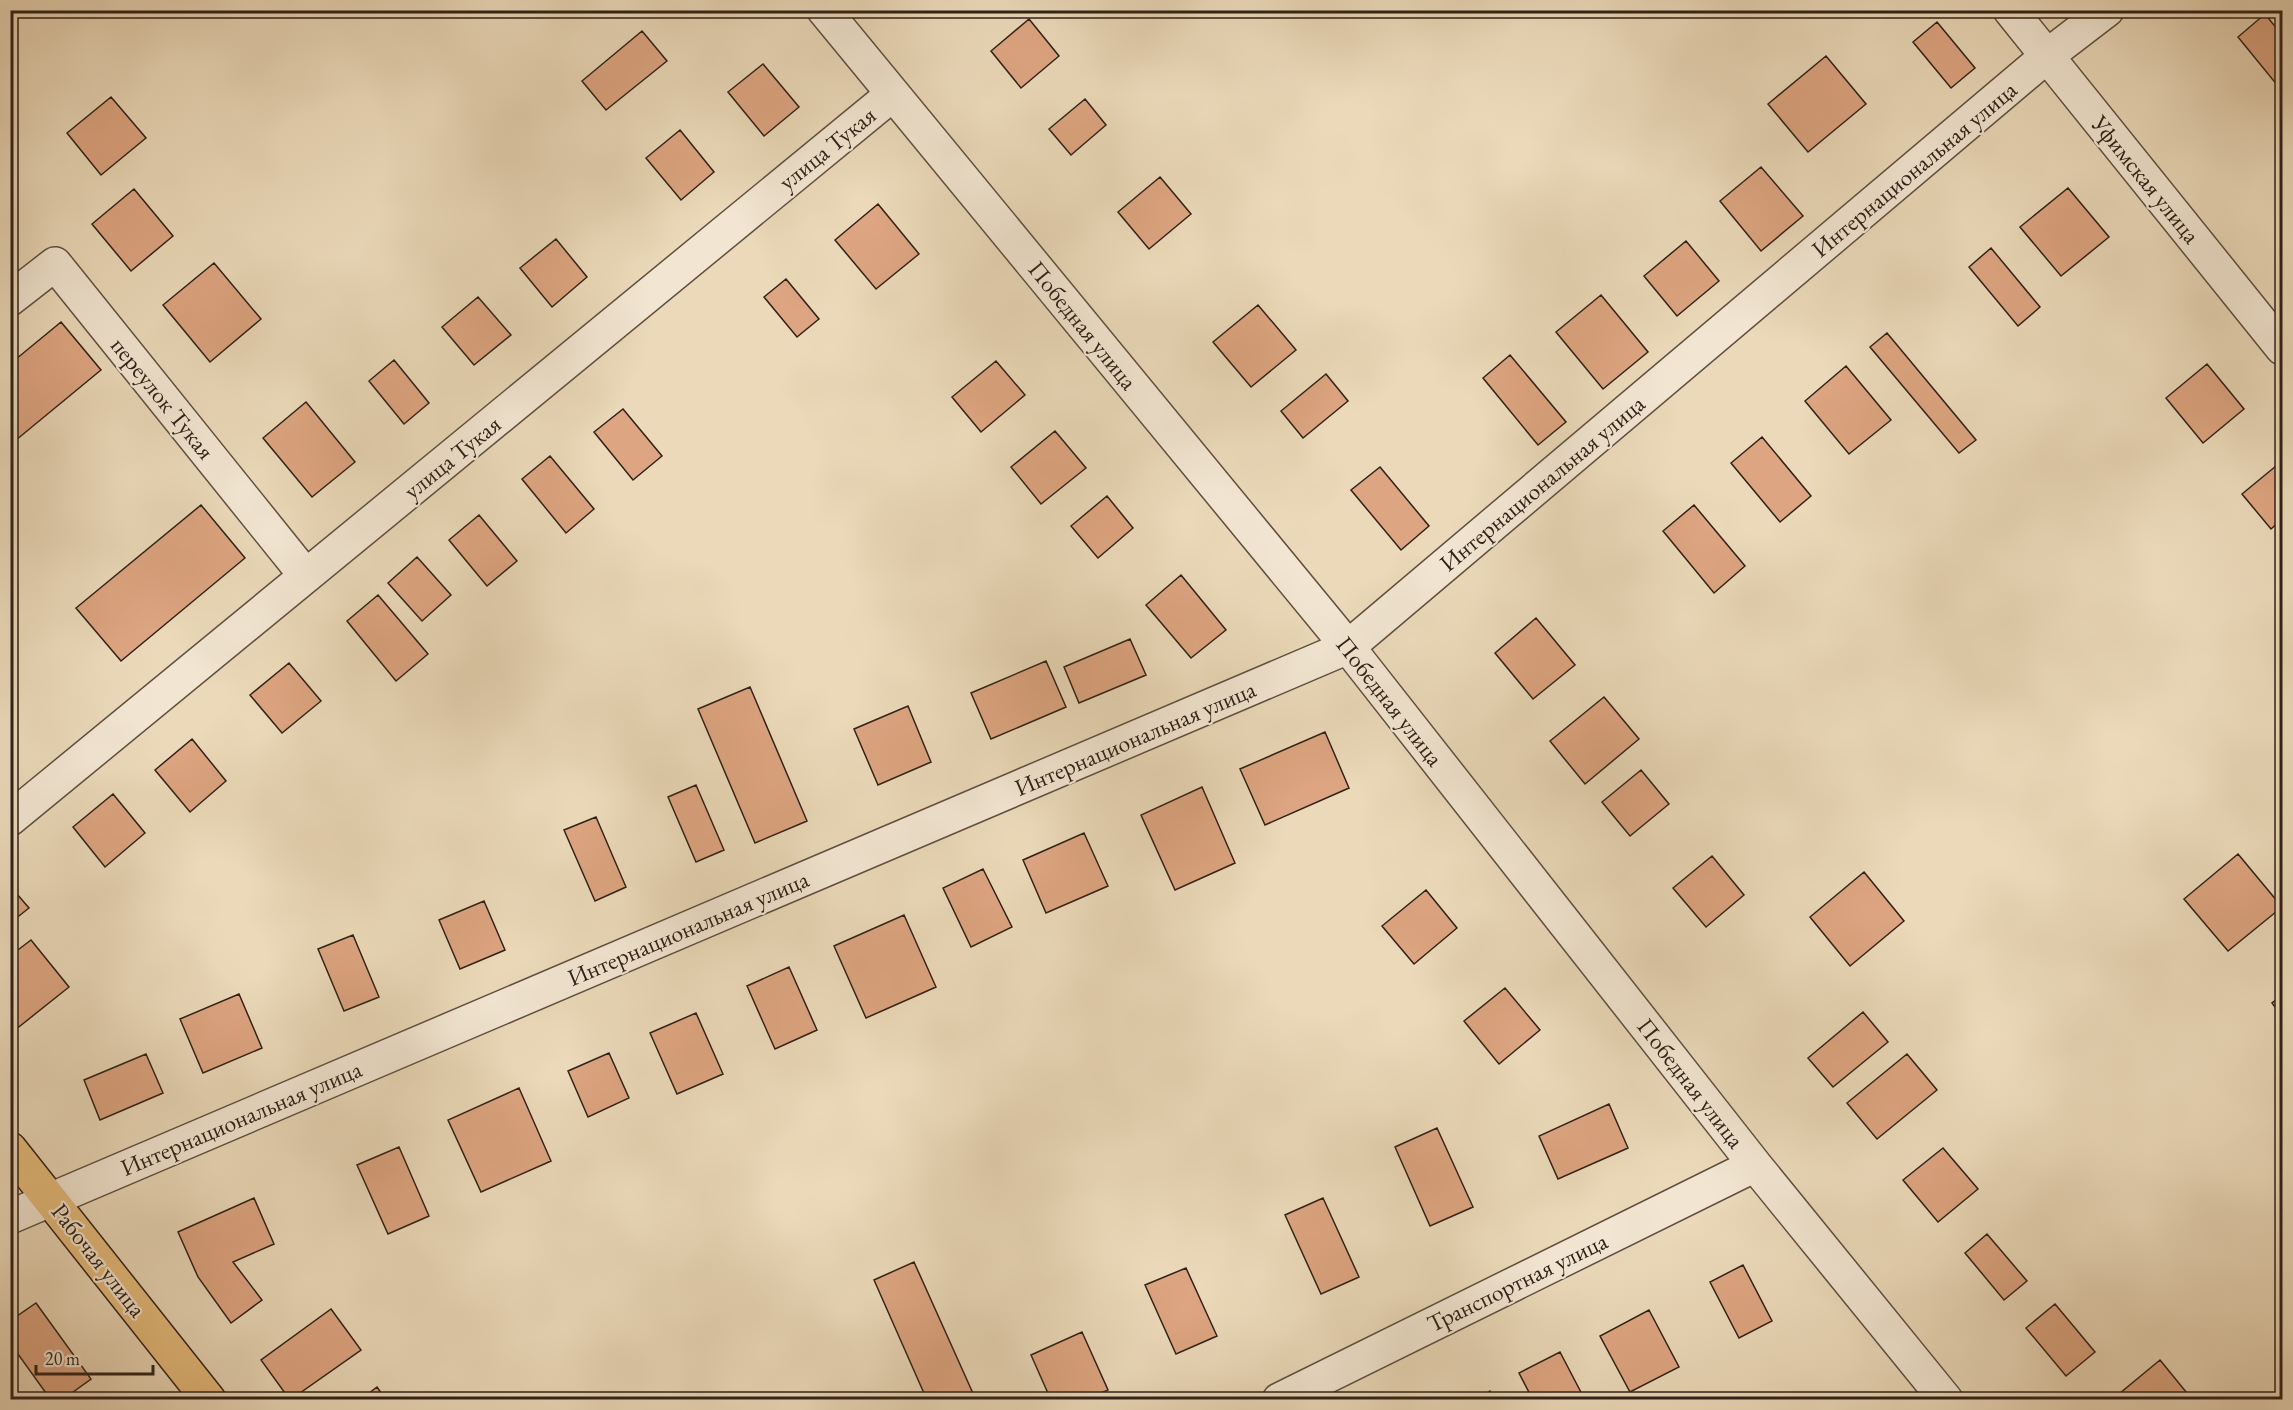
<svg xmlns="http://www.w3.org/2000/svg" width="2293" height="1410" viewBox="0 0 2293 1410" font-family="'EB Garamond',serif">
	<rect width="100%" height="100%" fill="#ebd9b9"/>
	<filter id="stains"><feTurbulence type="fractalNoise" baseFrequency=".00333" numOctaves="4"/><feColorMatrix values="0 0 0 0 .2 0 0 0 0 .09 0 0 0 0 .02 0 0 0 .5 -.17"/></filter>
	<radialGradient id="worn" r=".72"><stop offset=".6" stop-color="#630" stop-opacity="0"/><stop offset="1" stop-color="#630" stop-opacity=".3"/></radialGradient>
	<path fill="#dda581" stroke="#302118" stroke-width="1.5" d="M2265,14L2282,35V91L2238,37Z
		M1029,19L1059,56L1021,88L991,51Z
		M1937,22L1975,68L1951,88L1913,42Z
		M642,31L667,61L606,110L582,81Z
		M1826,56L1866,104L1808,152L1768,104Z
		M763,64L799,107L764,136L728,92Z
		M111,97L146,138L101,175L67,133Z
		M1085,99L1106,125L1071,155L1049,129Z
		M680,130L714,172L681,200L646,158Z
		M1761,167L1803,216L1761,251L1720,201Z
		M1160,177L1191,214L1149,249L1118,212Z
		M2068,188L2109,237L2061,276L2020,227Z
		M134,189L173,236L131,271L92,224Z
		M878,204L919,254L876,289L835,240Z
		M556,239L587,277L552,307L520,268Z
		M1686,241L1719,281L1677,316L1644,276Z
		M1991,248L2040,307L2018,326L1969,267Z
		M214,263L261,319L210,362L163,305Z
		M786,279L819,319L797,337L764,297Z
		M1601,295L1648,352L1603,389L1556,332Z
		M478,297L511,335L474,365L442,327Z
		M1258,305L1296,350L1251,387L1213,342Z
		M61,322L101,370L10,445V364Z
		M1887,333L1976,440L1959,453L1870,347Z
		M1510,355L1566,422L1538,445L1483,378Z
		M394,360L429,403L404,424L369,381Z
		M996,361L1025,395L981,432L952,397Z
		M2207,364L2244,409L2203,443L2166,398Z
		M1846,366L1891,420L1849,454L1805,401Z
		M1326,374L1348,401L1303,438L1281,411Z
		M306,402L355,462L312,497L263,438Z
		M623,409L662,456L633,480L594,432Z
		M1055,431L1086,468L1041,504L1011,467Z
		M1762,437L1811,496L1780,522L1731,463Z
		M550,456L594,509L566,533L522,479Z
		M2282,461V519L2271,529L2242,494Z
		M1380,467L1429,526L1401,550L1351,490Z
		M1107,496L1133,528L1098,558L1071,526Z
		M201,505L245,558L121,661L76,608Z
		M1694,505L1745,566L1714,593L1663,531Z
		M479,515L517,561L487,586L449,540Z
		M417,557L451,595L422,621L388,583Z
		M1181,575L1226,630L1191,658L1146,605Z
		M378,595L428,654L396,681L347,621Z
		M1536,618L1575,665L1533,699L1495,653Z
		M1130,639L1146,675L1079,703L1064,667Z
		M1046,661L1066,707L991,739L971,693Z
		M289,663L321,701L282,733L250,695Z
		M750,687L807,821L755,843L698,709Z
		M1604,697L1639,739L1585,784L1550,741Z
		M908,706L931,762L878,785L854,729Z
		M1325,732L1349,788L1265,825L1240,769Z
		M192,739L226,781L190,812L155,770Z
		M1641,770L1669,804L1630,836L1602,802Z
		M696,785L724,850L696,862L668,797Z
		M1202,787L1235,863L1175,890L1141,815Z
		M113,794L145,833L105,867L73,827Z
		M596,817L626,887L595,901L564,830Z
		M1084,833L1108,886L1046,913L1023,860Z
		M2238,854L2282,907L2228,951L2184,899Z
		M1712,856L1744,895L1706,927L1673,888Z
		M983,869L1012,927L971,947L943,888Z
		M1864,872L1904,921L1850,966L1810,917Z
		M10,886L29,908L10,923Z
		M1426,890L1457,928L1414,964L1382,926Z
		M484,901L505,950L460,969L439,920Z
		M904,915L936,987L866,1018L834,946Z
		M353,935L379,997L344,1011L318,949Z
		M31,940L69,987L10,1034V956Z
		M789,967L817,1030L775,1049L747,986Z
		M1505,988L1540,1030L1499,1064L1464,1021Z
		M239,994L262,1048L203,1073L180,1019Z
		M2282,995V1017L2272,1003Z
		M1863,1012L1888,1042L1833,1087L1808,1058Z
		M696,1013L723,1074L677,1094L650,1033Z
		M609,1053L629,1098L588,1117L568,1071Z
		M146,1054L163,1093L100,1120L84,1080Z
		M1907,1054L1937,1090L1877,1139L1847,1103Z
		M519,1088L551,1161L481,1192L448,1120Z
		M1609,1104L1628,1148L1558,1179L1539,1136Z
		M1437,1128L1473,1207L1430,1226L1395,1147Z
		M399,1147L429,1216L388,1234L357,1165Z
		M1943,1148L1978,1189L1938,1222L1903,1180Z
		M254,1198L274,1244L233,1262L262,1300L231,1323L198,1277L178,1232Z
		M1323,1198L1359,1277L1321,1294L1285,1215Z
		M1987,1234L2027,1281L2004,1300L1965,1253Z
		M914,1262L976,1400H927L874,1280Z
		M1743,1265L1772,1321L1739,1338L1710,1282Z
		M1186,1268L1217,1336L1176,1354L1145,1285Z
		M36,1303L91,1379L62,1400H51L10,1343V1321Z
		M2055,1304L2095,1352L2066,1376L2026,1328Z
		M331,1309L361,1350L290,1400L261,1360Z
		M1649,1310L1679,1367L1630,1392L1600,1336Z
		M1082,1332L1108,1390L1086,1400H1051L1031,1355Z
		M1560,1352L1585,1400H1533L1519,1373Z
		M2160,1360L2191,1398L2189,1400H2123L2119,1394Z
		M377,1387L386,1400H360Z
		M1490,1391L1494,1400H1474Z
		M2240,1393L2245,1400H2233Z"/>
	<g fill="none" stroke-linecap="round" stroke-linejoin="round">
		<g stroke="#5f4f40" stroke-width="36">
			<path id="minor" d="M824,10L1348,647L1755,1165L1946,1400
				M2010,10L2282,348
				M10,299L55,264L306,576
				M10,819L893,94
				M10,1217L1348,647L2047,56L2107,10
				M1279,1400L1755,1165"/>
		</g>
		<g stroke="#302118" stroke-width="36">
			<path id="primary" d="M10,1149L209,1400"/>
		</g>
		<use href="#minor" stroke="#f2e6d2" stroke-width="33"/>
		<use href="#primary" stroke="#e6bc7c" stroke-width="33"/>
	</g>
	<g text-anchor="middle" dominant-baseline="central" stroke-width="4.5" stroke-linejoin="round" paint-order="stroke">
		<g font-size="24" fill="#302118" stroke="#f2e6d2">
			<text transform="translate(827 148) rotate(-39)">улица Тукая</text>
			<text transform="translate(1914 169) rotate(-40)">Интернациональная улица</text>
			<text transform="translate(2146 179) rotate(51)">Уфимская улица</text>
			<text transform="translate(1083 325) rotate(51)">Победная улица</text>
			<text transform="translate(163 398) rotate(51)">переулок Тукая</text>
			<text transform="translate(452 457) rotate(-39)">улица Тукая</text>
			<text transform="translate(1542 483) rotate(-40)">Интернациональная улица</text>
			<text transform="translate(1390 701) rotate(52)">Победная улица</text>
			<text transform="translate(1135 738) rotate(-23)">Интернациональная улица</text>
			<text transform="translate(688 928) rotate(-23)">Интернациональная улица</text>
			<text transform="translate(1691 1083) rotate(52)">Победная улица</text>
			<text transform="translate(241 1118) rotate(-23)">Интернациональная улица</text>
			<text transform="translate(99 1260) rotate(52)">Рабочая улица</text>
			<text transform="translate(1517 1282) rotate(-26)">Транспортная улица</text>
		</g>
	</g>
	<rect width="2293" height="1410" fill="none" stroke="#ebd9b9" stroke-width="36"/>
	<rect x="12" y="12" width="2269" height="1386" fill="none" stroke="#302118" stroke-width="3"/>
	<rect x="18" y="18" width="2257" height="1374" fill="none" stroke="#302118" stroke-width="1.5"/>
	<path d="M36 1365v9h117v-9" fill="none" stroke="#302118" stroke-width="3"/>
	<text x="45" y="1365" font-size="18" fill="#302118" stroke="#f2e6d2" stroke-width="4.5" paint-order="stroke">20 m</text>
	<rect width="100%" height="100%" filter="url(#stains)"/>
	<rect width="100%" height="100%" fill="url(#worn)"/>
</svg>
